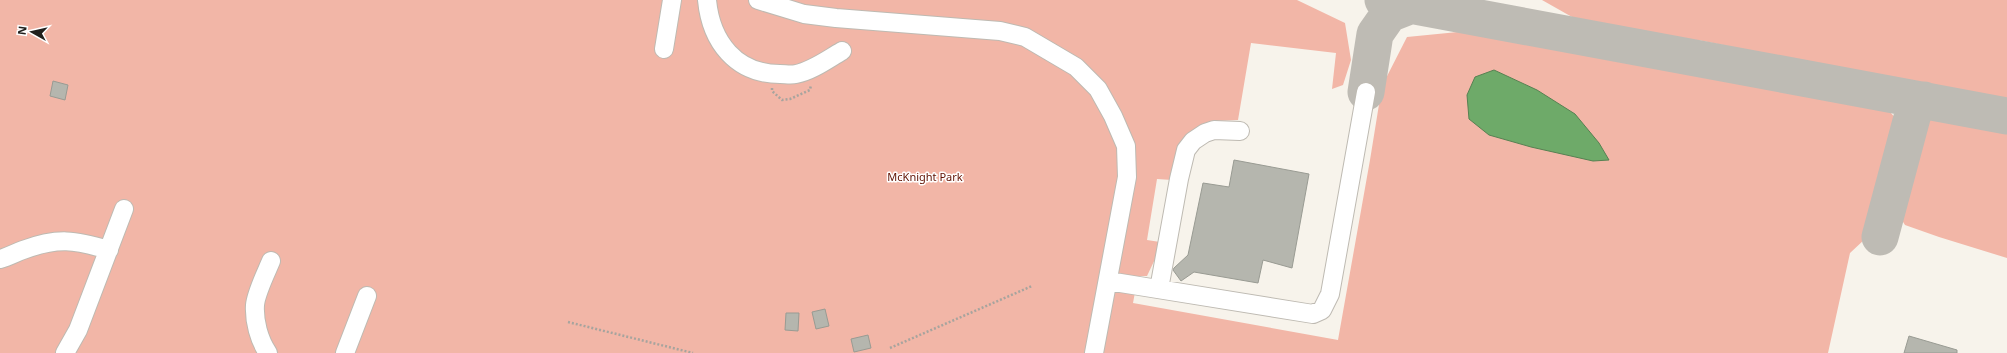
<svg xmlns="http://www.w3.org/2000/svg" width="2007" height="353" viewBox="0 0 2007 353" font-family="'Noto Sans',sans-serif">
	<rect width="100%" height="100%" fill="#f7f3eb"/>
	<path fill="#f2b6a7" d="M0,0H1297L1345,23L1351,60L1343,85L1332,89L1336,53L1251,43L1238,120L1214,121L1183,138L1172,180L1157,179L1147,240L1160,242L1156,257L1147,276H1138L1133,303L1338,340L1370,160L1382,86L1407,37L1478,30L1882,103L1898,121L1865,239L1850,253L1828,353H0Z
		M1542,0H2007V102L1698,40L1744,56L1595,30Z
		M1932,118H1951L2007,129V258L1939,237L1905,225L1898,214L1918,136L1923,123Z"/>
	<path fill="#6eaa69" stroke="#578152" d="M1494,70L1537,90L1575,114L1599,143L1609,160L1593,161L1531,147L1489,135L1469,119L1467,95L1475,77Z"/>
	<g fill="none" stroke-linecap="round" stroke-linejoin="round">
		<path stroke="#bebbb4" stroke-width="37" d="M1383,0L2007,116
			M1366,92L1375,34L1389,14L1412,5
			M1880,237L1914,110L1917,103L1924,100"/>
	</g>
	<path fill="#b5b6ae" stroke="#999b93" d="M53,81L68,85L65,100L50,96Z
		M1234,160L1309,174L1292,268L1263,260L1258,283L1194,272L1181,281L1173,270L1174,268L1188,255L1203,183L1229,187Z
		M825,309L829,326L816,329L812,312Z
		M786,313H799L798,331L785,330Z
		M868,335L871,348L854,352L851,339Z
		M1909,336L1957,350V353H1904Z"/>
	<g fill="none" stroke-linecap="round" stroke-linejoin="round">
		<g stroke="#bebab2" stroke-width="20">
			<path id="minor" d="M707,0C711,42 736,74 780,74C785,74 791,75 796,74C812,71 828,59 842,51
				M758,0L804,14L836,18L1000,31L1025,37L1076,67L1098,89L1113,116L1126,146L1127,177L1094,353
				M664,49L672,0
				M0,259C8,257 15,253 23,250C58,237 75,240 109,250
				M1108,281L1313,314L1322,310L1330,294L1366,92
				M1159,289L1179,179L1186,150L1193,141L1205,133L1214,130L1240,131
				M65,353L78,330L124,209
				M268,353C259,340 254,321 255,305C256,293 266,273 271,261
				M345,353L367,296"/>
		</g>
		<path stroke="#a7a49e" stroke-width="2.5" stroke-dasharray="2 2" stroke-linecap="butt" d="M772,88V91L782,100L790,99L810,90L811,85
			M568,322L693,353
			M890,348L1032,286"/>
		<use href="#minor" stroke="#fff" stroke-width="18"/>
	</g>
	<g text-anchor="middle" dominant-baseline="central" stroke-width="3" stroke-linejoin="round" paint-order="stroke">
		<g font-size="11" fill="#5f1000" stroke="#fff">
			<text x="925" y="176">McKnight Park</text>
		</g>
	</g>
	<g transform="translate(32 32) rotate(278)" stroke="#ffffff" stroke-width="3" paint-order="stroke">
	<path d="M0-3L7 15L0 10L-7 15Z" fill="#21201d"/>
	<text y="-6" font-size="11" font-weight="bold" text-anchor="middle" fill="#21201d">N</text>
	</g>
</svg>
